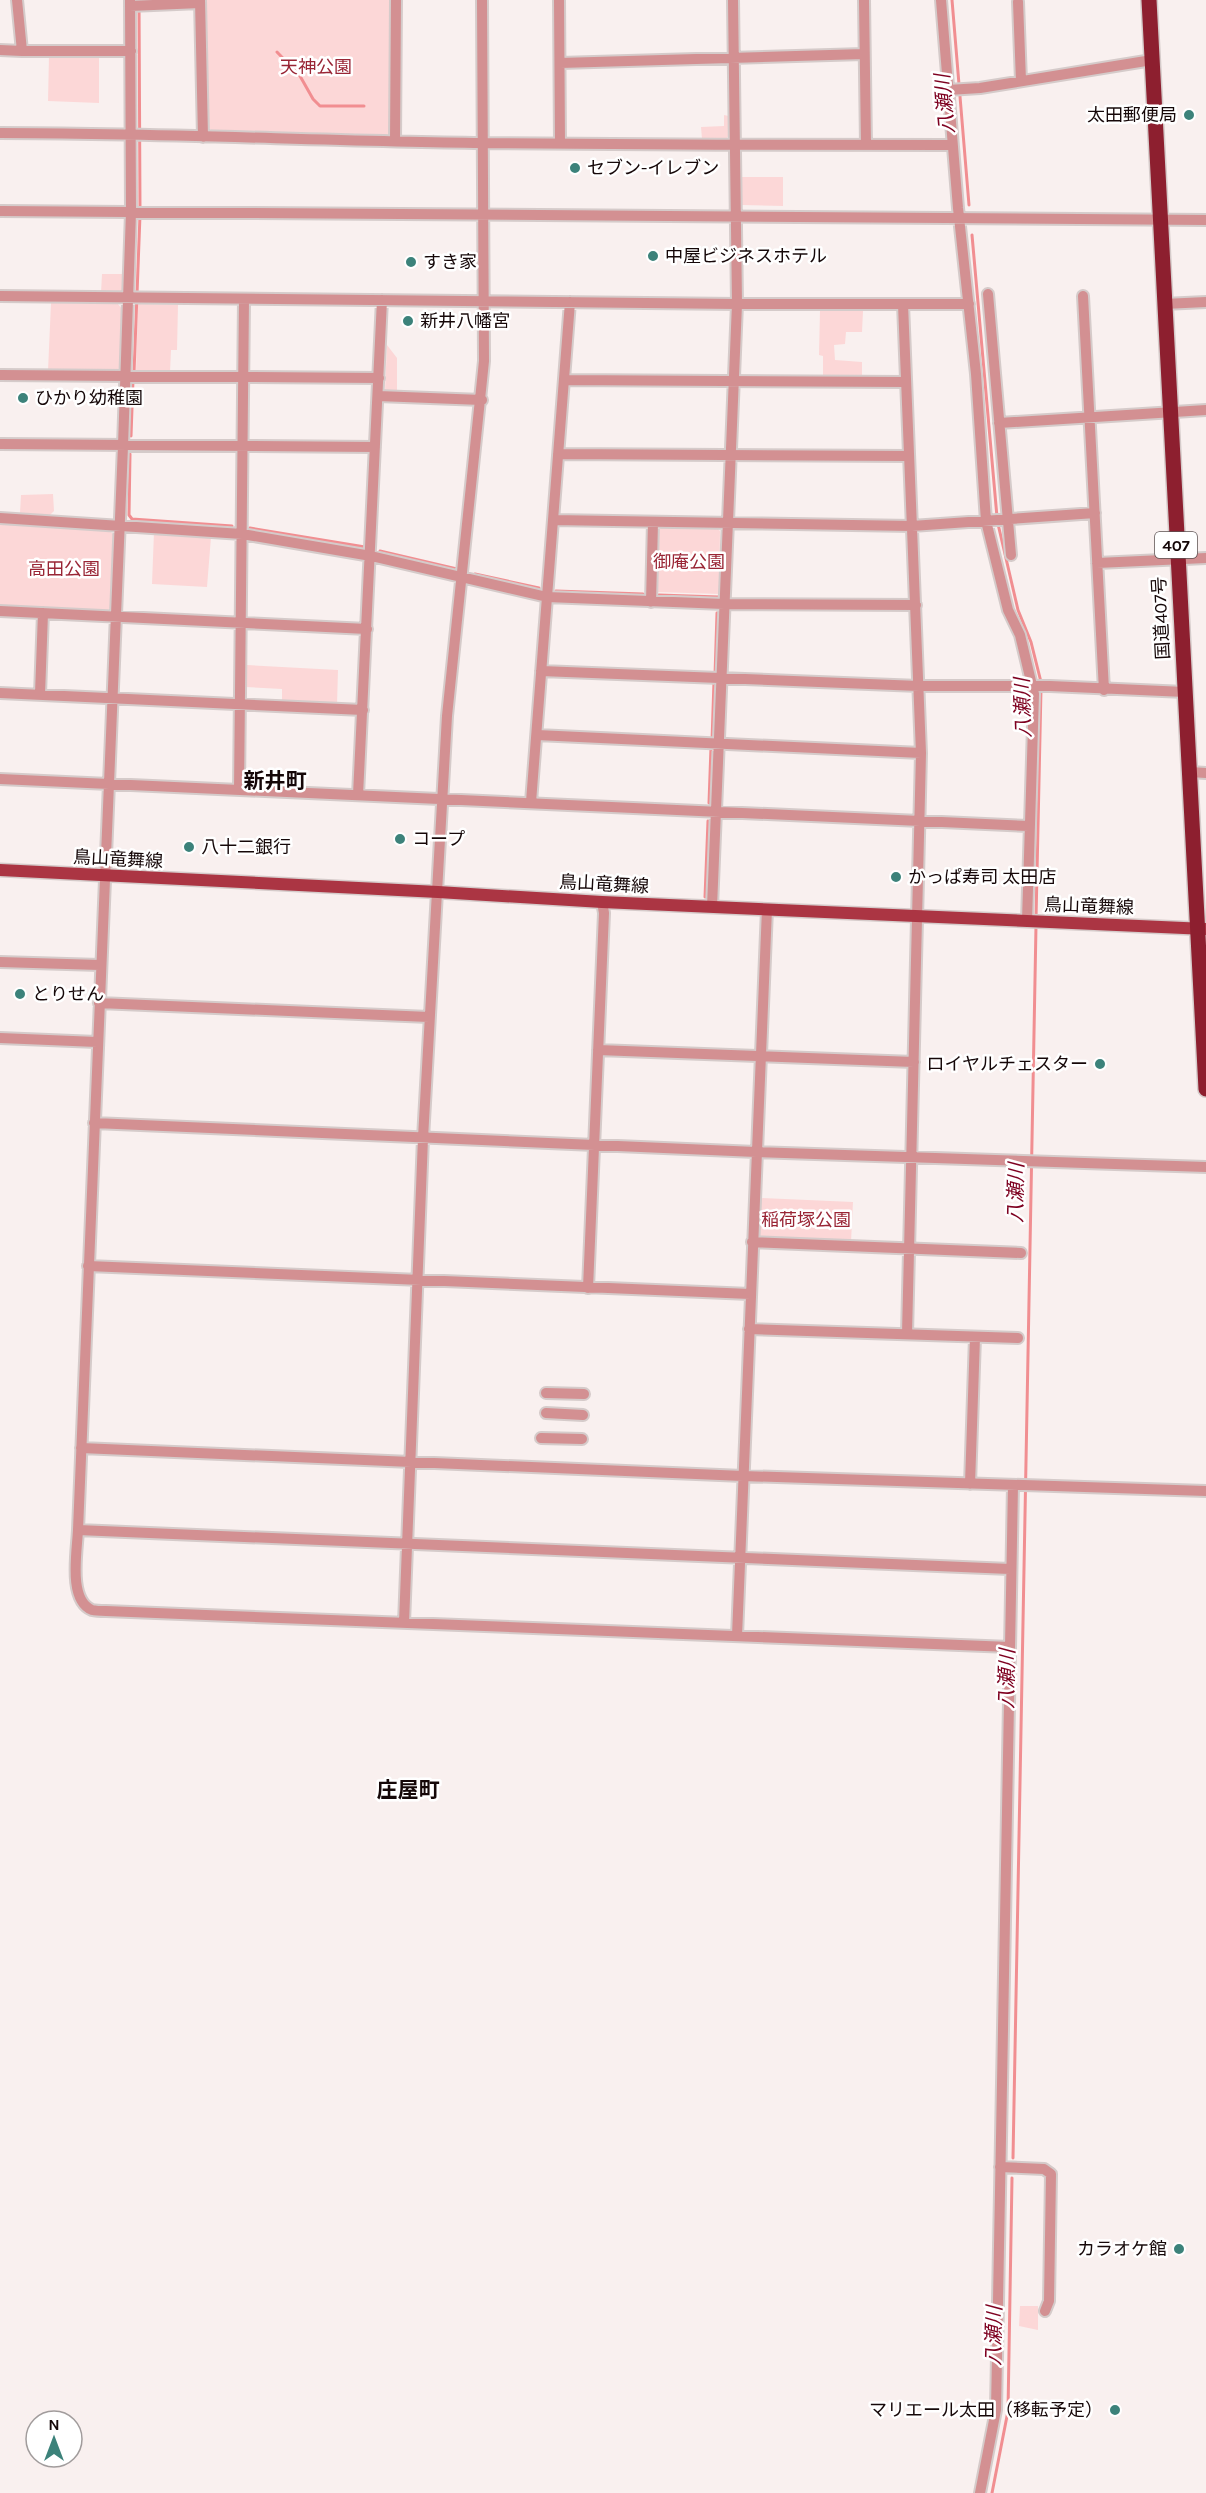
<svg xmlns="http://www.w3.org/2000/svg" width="1206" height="2493" viewBox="0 0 1206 2493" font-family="Karla,'Noto Sans JP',sans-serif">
	<rect width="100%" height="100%" fill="#f9f0ef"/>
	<path fill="#fcd7d7" d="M206,0H389L390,132L387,135L211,130L207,126Z
		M99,55V103L48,101L49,56Z
		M724,115L729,116V135L727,138L702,139L701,127L724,126Z
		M742,177H783V206L742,205Z
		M102,274H124L123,289L119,293H101Z
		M51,303L118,304L122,309L120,367L116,372L48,371Z
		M138,304L178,305L177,350H171L170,372L136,373Z
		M820,311H863L862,332H846L845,344L834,345L835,360L862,362V377H823V356L819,355Z
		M387,345L397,358V395L385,391Z
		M53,494L54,511L50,515L20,513L21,495Z
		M0,523L107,529L113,534L110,608L106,612L0,607Z
		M661,528L718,529L720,531L719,594L657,592L658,531Z
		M154,532L211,537L207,587L152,584Z
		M247,665L338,670L337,705L282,703V689L246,687Z
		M760,1198L853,1202L851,1242L759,1238Z
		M1020,2306H1038V2330L1019,2326Z"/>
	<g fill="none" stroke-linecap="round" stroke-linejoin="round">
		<path stroke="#f18e91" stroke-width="3" d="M139,0L140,208
			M952,0L969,205
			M277,52L300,76L313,99L320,106H364
			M972,235L997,517
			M134,373L140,215
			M131,436L133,380
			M130,454L129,515L132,519L232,526
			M998,524L1018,610L1031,642L1041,682
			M250,528L365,547
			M380,551L457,569
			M475,574L539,588
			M556,591L643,594
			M659,595L719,597
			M715,675L717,613
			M712,741L714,681
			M709,803L711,747
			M705,897L708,821
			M1036,919L1041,689
			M1013,2158L1036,926
			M992,2493L1008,2411L1012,2178"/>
		<g stroke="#d5cbca" stroke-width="14">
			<path id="minor" d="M17,0L22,51H131
				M130,0L131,212L123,446L78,1530C77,1552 68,1600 92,1610C96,1611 102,1611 106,1611L1010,1647
				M200,0L203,137
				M559,0L560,143
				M864,0L866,145
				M941,0L958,208L976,374L986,521L1008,610L1020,635L1034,694L1027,921
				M1018,2L1021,81
				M130,6L200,3
				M0,50L22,51
				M560,63L864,54
				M948,90L980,88L1152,60
				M0,133C161,133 322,141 483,143C639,145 796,145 952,145
				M395,141L396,0
				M0,211L1206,220
				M988,294L1011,555
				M0,296L737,304H969
				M1083,296L1104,690
				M903,304L921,753L907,1334
				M1164,304L1206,302
				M0,375L379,378
				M564,380L906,382
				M378,396L482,400
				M999,423L1206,410
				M0,444L375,447
				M558,454L909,456
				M0,518L242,534L371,556L547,597L724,604L916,605
				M553,520L912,526L1095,513
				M1097,563L1206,558
				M651,602L653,522
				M0,611L367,629
				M541,671L919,686H1050L1185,692
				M0,693L363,710
				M40,694L43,613
				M537,735L921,753
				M1190,772L1206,773
				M0,779L1029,826
				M239,790L244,299
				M358,795L382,300
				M531,802L570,302
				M712,907L737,304L733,0
				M0,962L100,965
				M99,1003L429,1017
				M0,1038L97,1042
				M598,1050L914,1062
				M94,1123L756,1152L1206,1167
				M752,1242L1021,1253
				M88,1266L750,1294
				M588,1288L604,913L602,902
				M749,1329L1018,1338
				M546,1393L584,1394
				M546,1413L583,1415
				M541,1438L582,1439
				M81,1448L743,1476L1206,1491
				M970,1484L975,1337
				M78,1530L1010,1569
				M404,1623L423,1138L447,716L484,361L482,0
				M737,1636L767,909
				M1000,2167L1044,2169L1051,2174L1049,2301L1045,2311
				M980,2493L996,2410L1013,1485"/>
		</g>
		<g stroke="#d5cbca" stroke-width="15">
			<path id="major" d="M0,870L438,892L602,902L1206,929"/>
		</g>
		<g stroke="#d5cbca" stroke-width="18">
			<path id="highway" d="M1149,0L1206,1089"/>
		</g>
		<use href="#minor" stroke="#d39092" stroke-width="10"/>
		<use href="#major" stroke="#ab3543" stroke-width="12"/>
		<use href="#highway" stroke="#8d1f2f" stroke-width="15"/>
	</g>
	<g fill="#3c827a" stroke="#fff" stroke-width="2">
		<circle cx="1189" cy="115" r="6"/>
		<circle cx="575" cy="168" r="6"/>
		<circle cx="653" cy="256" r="6"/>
		<circle cx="411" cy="262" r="6"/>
		<circle cx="408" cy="321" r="6"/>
		<circle cx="23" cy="398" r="6"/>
		<circle cx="400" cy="839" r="6"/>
		<circle cx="189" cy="847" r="6"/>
		<circle cx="896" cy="877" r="6"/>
		<circle cx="20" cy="994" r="6"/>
		<circle cx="1100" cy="1064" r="6"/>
		<circle cx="1179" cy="2249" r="6"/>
		<circle cx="1115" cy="2410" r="6"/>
	</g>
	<g text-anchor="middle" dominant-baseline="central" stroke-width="5" stroke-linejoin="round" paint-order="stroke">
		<rect fill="#fff" stroke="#5b5152" stroke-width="1.5" x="1155" y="532" width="42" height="26" rx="4.5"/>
		<g font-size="16" font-weight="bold" fill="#150708">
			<text x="1176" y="545">407</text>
		</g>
		<g font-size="18" fill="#992535" stroke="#fff">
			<text x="316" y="67">天神公園</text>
			<text x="689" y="562">御庵公園</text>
			<text x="64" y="569">高田公園</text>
			<text x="806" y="1220">稲荷塚公園</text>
		</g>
		<g font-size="18" fill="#150708" stroke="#fff" text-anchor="start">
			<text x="1177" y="115" text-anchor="end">太田郵便局</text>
			<text x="587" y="168">セブン-イレブン</text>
			<text x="665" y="256">中屋ビジネスホテル</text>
			<text x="423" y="262">すき家</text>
			<text x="420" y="321">新井八幡宮</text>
			<text x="35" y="398">ひかり幼稚園</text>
			<text x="412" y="839">コープ</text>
			<text x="201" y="847">八十二銀行</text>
			<text x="908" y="877">かっぱ寿司 太田店</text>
			<text x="32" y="994">とりせん</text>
			<text x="1088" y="1064" text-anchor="end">ロイヤルチェスター</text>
			<text x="1167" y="2249" text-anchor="end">カラオケ館</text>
			<text x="1103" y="2410" text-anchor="end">マリエール太田（移転予定）</text>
		</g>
		<g font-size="18" fill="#150708" stroke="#fff">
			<text transform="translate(1161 618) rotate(-93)">国道407号</text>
			<text transform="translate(118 859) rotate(3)">鳥山竜舞線</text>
			<text transform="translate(604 884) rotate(3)">鳥山竜舞線</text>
			<text transform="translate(1089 906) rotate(2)">鳥山竜舞線</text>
		</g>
		<g font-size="20" font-style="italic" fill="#7e0020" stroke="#fff">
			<text transform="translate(945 104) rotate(-95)">八瀬川</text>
			<text transform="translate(1023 708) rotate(-92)">八瀬川</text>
			<text transform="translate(1016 1193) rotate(-89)">八瀬川</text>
			<text transform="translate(1007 1679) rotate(-89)">八瀬川</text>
			<text transform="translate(994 2336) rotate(-89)">八瀬川</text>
		</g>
		<g font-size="21" font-weight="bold" fill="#150708" stroke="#fff">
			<text x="275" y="781">新井町</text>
			<text x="408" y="1790">庄屋町</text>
		</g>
	</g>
	<g transform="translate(54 2439)"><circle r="28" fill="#ffffff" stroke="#a19c9c" stroke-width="1.5"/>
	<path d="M0-4.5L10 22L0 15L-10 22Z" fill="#3c827a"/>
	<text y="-9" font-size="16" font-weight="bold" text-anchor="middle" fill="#150708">N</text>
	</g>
</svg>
